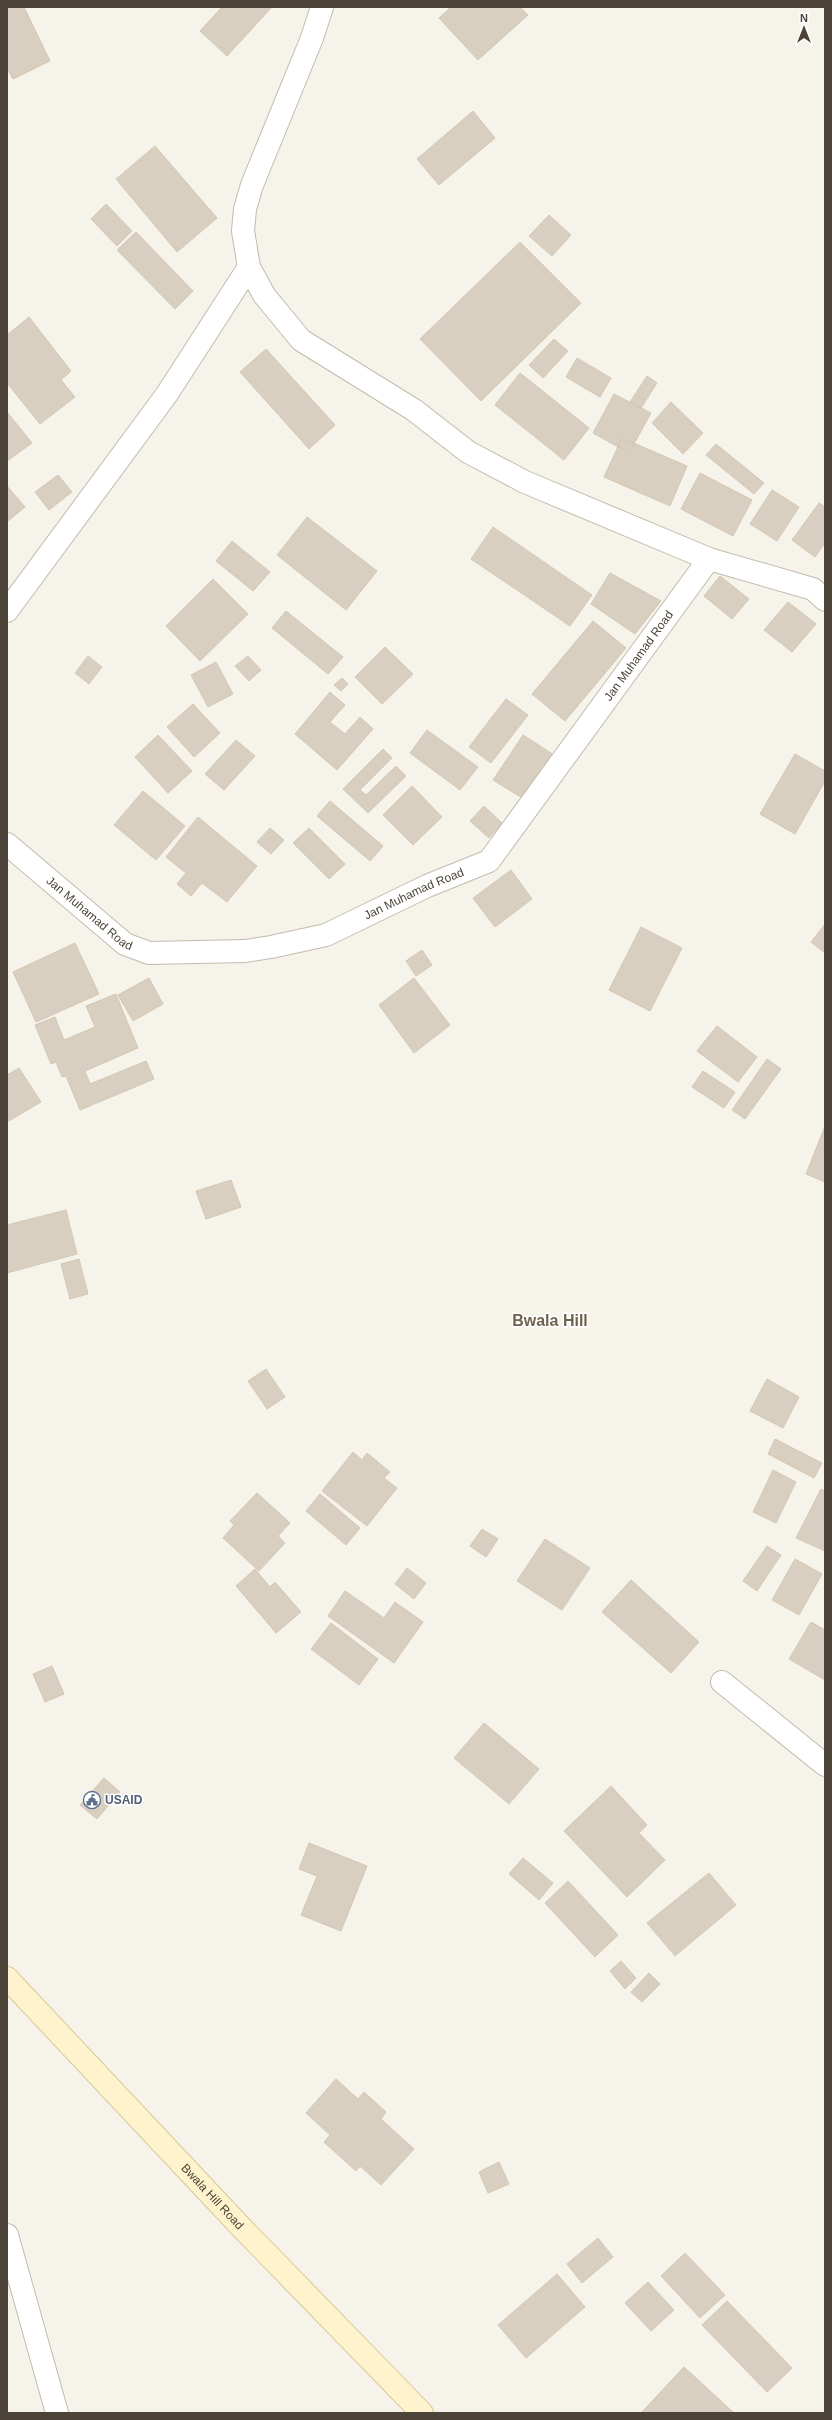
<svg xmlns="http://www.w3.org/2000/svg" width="832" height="2420" viewBox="0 0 832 2420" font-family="Helvetica,sans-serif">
	<rect width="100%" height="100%" fill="#f6f3eb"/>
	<path fill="#d9cfc0" stroke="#d4c7b3" d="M7,7H24L50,61L13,79L7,68Z
		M222,7H272L227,56L200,31Z
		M451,7H520L528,15L478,60L439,18Z
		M473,111L495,138L439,185L417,159Z
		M155,146L217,218L177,252L116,179Z
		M106,204L132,231L117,246L91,219Z
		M549,215L571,235L552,256L529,236Z
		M136,232L193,291L175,309L117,250Z
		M520,242L581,303L481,401L420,339Z
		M29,317L71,371L61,380L75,397L40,424L7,383V335Z
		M554,339L568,351L543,378L529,365Z
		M266,349L335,425L309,449L240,372Z
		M577,358L611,378L600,397L566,377Z
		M520,373L589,428L564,460L495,405Z
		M647,376L657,383L641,408L630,402Z
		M614,394L651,413L629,453L593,433Z
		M671,402L703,433L683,454L652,423Z
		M7,412L32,443L7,461Z
		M622,438L687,466L670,506L604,477Z
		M716,444L764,483L754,494L706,455Z
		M700,473L752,500L733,536L681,509Z
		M58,475L72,492L49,510L35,492Z
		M7,486L25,507L7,522Z
		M772,490L799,507L777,541L750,524Z
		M819,503L825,507V543L815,557L792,540Z
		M307,517L377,571L346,610L277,555Z
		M493,527L592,595L570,626L471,559Z
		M232,541L270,572L253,591L216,561Z
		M610,573L661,601L635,634L591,604Z
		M720,576L749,599L732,619L704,596Z
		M213,579L248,614L200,661L166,626Z
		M788,602L816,624L792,652L764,630Z
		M286,611L343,657L328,674L272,628Z
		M593,621L626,648L565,721L532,694Z
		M385,647L413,674L382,704L355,677Z
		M88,656L102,667L89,684L75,673Z
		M248,656L261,670L249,681L235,666Z
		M216,662L233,694L208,707L191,675Z
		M342,678L348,684L341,691L334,685Z
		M330,692L345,705L330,722L345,734L360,717L373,729L337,770L295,734Z
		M506,699L528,715L491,763L469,747Z
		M193,704L220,733L194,757L167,727Z
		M427,730L478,767L460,790L410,753Z
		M158,735L192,771L168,793L135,757Z
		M523,735L557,757L529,802L493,780Z
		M236,740L255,756L224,790L205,774Z
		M383,749L392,758L360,790L366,795L396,766L406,776L368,813L343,789Z
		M795,754L825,771V781L795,834L760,814Z
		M412,786L442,817L413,845L383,815Z
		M143,791L185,826L156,860L114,825Z
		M330,801L383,846L370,861L317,816Z
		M484,806L502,823L489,838L470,821Z
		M198,817L257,866L227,902L202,883L191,896L177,884L186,873L166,857Z
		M270,828L284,840L271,854L257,842Z
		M309,828L345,864L329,879L293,843Z
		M511,870L532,899L495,927L473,898Z
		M825,924V953L811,942Z
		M641,927L682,948L650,1011L609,990Z
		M75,943L99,994L36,1022L13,972Z
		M422,950L432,965L416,976L406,961Z
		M149,978L163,1004L133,1021L118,995Z
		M414,978L450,1025L414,1053L379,1005Z
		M116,994L138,1048L85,1071L90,1084L146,1061L154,1079L80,1110L66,1076L62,1077L56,1062L51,1064L35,1025L55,1017L64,1040L95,1027L86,1006Z
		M717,1026L757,1057L738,1082L697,1051Z
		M767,1059L781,1069L745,1119L732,1110Z
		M19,1068L41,1102L7,1122V1075Z
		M703,1071L735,1092L724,1108L692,1087Z
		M825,1126V1182L806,1174Z
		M231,1180L241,1207L206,1219L196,1191Z
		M66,1210L77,1254L7,1273V1225Z
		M79,1259L88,1294L70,1299L61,1264Z
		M266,1369L285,1397L267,1409L248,1381Z
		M767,1379L799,1397L783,1428L750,1411Z
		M775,1439L822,1463L814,1478L768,1454Z
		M353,1452L362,1460L367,1453L390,1472L384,1478L397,1488L367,1526L322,1491Z
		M773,1470L796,1482L776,1523L753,1512Z
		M821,1489L825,1491V1551L796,1538Z
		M257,1493L290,1523L278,1536L285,1543L259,1571L223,1538L234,1525L230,1521Z
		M320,1494L360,1528L346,1545L306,1511Z
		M482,1529L498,1539L486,1557L470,1546Z
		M545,1539L590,1568L562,1610L517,1581Z
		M767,1546L781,1555L757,1591L743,1581Z
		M795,1559L822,1574L799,1615L772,1600Z
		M407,1568L426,1583L414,1599L395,1584Z
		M255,1569L270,1587L275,1582L301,1612L276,1633L236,1586Z
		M631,1580L699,1642L671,1673L602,1612Z
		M345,1591L384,1618L395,1602L423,1622L394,1663L328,1616Z
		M811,1622L825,1630V1680L789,1659Z
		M331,1623L378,1659L359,1685L311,1649Z
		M52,1666L64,1694L45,1702L33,1674Z
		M484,1723L539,1769L509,1804L454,1758Z
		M104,1778L120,1792L97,1819L80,1805Z
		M611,1786L647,1825L639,1833L665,1860L627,1897L564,1831Z
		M309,1843L367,1866L341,1931L301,1915L317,1876L299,1869Z
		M523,1858L553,1883L539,1900L509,1874Z
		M709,1873L736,1905L675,1956L647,1923Z
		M568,1881L618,1935L595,1957L545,1903Z
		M621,1961L636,1978L625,1989L610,1971Z
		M649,1973L660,1984L642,2002L631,1992Z
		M336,2079L358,2099L364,2092L386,2112L381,2119L414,2149L381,2185L360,2166L356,2171L324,2142L330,2135L306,2113Z
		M499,2162L509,2184L488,2193L479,2172Z
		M598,2238L613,2257L582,2283L567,2264Z
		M685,2253L725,2295L700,2318L661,2276Z
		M557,2274L585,2307L526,2358L498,2325Z
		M648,2282L674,2310L651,2331L625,2303Z
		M727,2301L792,2368L767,2392L702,2325Z
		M684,2367L734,2413H641Z"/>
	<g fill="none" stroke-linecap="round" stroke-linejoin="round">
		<g stroke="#c3bbad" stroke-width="24">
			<g id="street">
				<path d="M322,7L312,38L252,185L245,209L243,231L249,267L264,295L301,340L414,410L468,452L525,482L709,559L813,589L825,600"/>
				<path d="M7,611L167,394L249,267"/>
				<path id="s1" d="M7,844L125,944L149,953L245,951L271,947L326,935L427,886L489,861L709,559"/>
				<path d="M722,1682L825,1765"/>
				<path d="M7,2235L57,2413"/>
			</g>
		</g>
		<g stroke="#d8c899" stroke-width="24">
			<g id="secondary">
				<path id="s2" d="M7,1978L241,2227L422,2413"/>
			</g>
		</g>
		<use href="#street" stroke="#fff" stroke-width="22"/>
		<use href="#secondary" stroke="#fff3cd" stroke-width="22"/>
	</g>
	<defs>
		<g id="civic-ring" transform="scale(0.9)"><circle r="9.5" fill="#fff" stroke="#5c6f8a" stroke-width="1.5"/><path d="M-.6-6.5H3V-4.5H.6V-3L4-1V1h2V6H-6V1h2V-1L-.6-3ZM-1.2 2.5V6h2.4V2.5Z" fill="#5c6f8a"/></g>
	</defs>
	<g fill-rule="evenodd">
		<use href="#civic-ring" x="92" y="1800"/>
	</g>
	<g text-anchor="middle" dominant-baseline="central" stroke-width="3" stroke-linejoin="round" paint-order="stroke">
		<g font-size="12" fill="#4c4438" stroke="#fff">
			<text stroke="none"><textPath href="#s1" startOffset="792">Jan Muhamad Road</textPath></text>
			<text stroke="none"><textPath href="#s1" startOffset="456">Jan Muhamad Road</textPath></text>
			<text stroke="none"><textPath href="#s1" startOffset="108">Jan Muhamad Road</textPath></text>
			<text stroke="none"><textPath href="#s2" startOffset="300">Bwala Hill Road</textPath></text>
		</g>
		<g font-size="12" font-weight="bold" fill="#4e5e75" stroke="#fff" text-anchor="start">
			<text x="105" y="1800">USAID</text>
		</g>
		<g font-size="16" font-weight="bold" fill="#6f624f" stroke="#fff">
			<text x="550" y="1320">Bwala Hill</text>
		</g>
	</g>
	<rect width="832" height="2420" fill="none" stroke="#4c4438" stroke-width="16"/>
	<g transform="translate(804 28)" stroke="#ffffff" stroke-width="3" paint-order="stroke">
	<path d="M0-3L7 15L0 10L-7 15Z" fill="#4c4438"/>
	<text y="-6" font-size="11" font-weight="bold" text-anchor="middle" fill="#4c4438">N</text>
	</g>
</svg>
